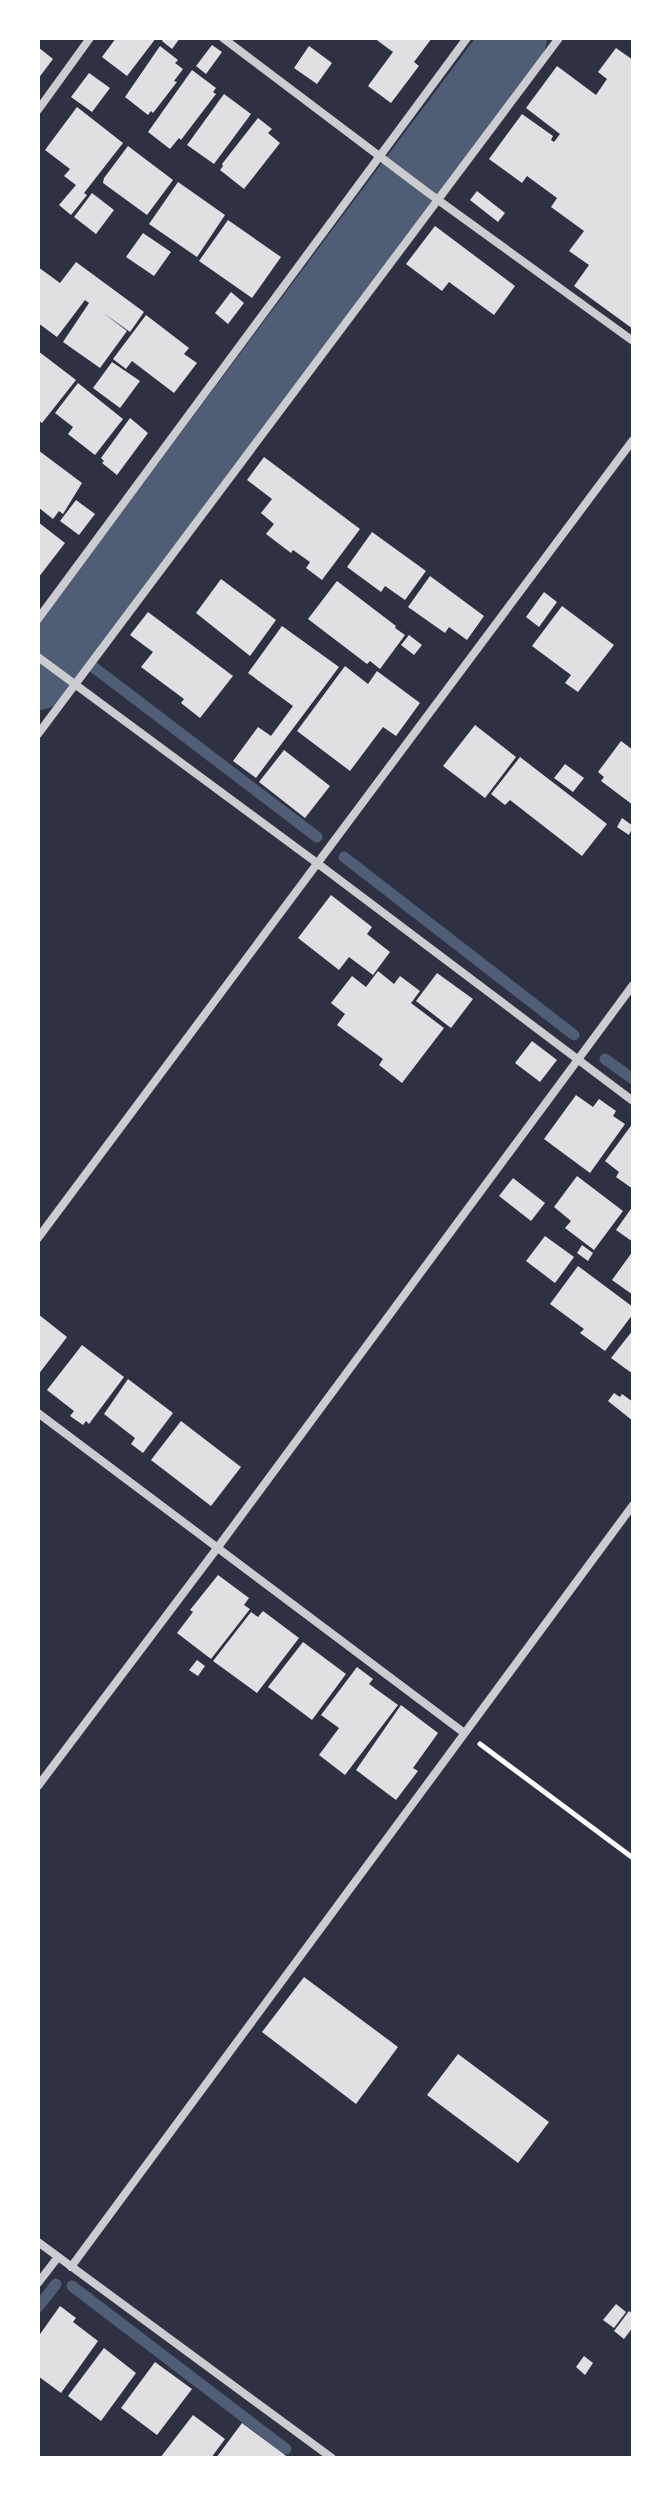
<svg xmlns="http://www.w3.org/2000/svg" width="671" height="2496" viewBox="0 0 671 2496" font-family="Ubuntu,sans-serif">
	<rect width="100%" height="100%" fill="#2d3142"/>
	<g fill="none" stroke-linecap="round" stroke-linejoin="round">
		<path stroke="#4f5d75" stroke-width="11" d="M63,644L317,837
			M344,857L574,1035
			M605,1059L633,1079
			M72,2286L286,2449
			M38,2307L56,2284"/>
		<path stroke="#4f5d75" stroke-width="64" d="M38,678L515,38"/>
	</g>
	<path fill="#e0e0e3" d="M116,38H156L127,76L102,57Z
		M164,38H180L172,49L162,41Z
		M374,38H432L414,62L419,66L391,103L368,86L393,52Z
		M212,45L222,52L206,74L196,66Z
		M160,46L178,60L175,63L183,69L174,81L177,82L153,113L151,111L148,115L125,97Z
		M309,46L332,63L317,84L294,68Z
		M38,47L53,59L38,79Z
		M616,48L633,60V329L574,286L589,265L569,251L584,231L551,207L557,198L527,176L522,183L489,159L522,114L553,136L551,140L554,142L560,134L526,108L557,66L596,95L607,79L598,72Z
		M192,70L216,88L213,92L216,94L184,136L181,140L179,138L170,149L148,132Z
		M89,73L110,88L92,112L71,97Z
		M224,94L251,114L214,164L187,145Z
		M77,107L123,143L84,193L87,195L71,215L59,205L76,185L64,176L70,169L45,150Z
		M258,118L272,129L268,133L280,143L244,189L220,170L223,166L222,164Z
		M128,146L173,180L147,215L103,183L104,178Z
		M178,182L225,215L197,257L149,224Z
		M477,191L505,213L498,222L470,200Z
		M92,193L114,210L96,234L74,217Z
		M228,220L281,257L252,298L199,261Z
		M435,226L515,286L494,315L449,282L442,291L406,264Z
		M143,233L171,252L154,276L126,257Z
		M76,262L144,312L130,332L102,312L127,331L100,368L63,342L89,303L85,300L57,337L38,323V267L60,283Z
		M231,292L244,303L228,324L215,313Z
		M146,315L189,348L184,354L197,363L174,393L132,361L126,369L113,359Z
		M38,351L76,380L42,423L38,420Z
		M112,362L140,381L120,408L93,388Z
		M78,383L123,419L95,455L68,434L73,427L55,413Z
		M130,418L148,433L117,475L102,463L104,461L101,458Z
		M38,450L82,483L63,514L59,511L53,519L38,507Z
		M264,457L360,529L322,580L306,568L310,562L293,550L291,553L266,534L274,524L261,513L272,499L247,480Z
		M76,500L95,514L79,535L60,521Z
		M38,522L65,543L38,578Z
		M372,532L426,571L405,600L385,586L381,592L347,567Z
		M430,576L484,616L467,640L449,627L445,633L408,607Z
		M221,579L276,620L250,656L196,613Z
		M337,581L396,626L395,628L405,635L380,669L370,661L367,664L308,619Z
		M544,592L557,602L539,627L526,617Z
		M562,606L614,645L578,692L565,683L571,675L532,646Z
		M148,612L233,676L200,718L181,703L184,699L141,667L153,652L130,635Z
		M282,626L339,667L256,778L233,761L258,727L271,736L293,706L248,673Z
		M409,635L422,645L414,655L401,645Z
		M345,666L368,684L377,671L420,703L396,736L383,727L350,771L297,731Z
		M475,725L516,757L485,798L443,766Z
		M621,741L633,750V805L601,781L604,777L598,772Z
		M284,750L330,786L305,818L259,782Z
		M520,757L607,824L582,856L510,800L505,805L491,794Z
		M565,764L584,778L573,792L554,778Z
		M622,818L633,826L629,835L617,827Z
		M331,895L372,927L367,934L390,952L373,975L349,957L339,970L298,938Z
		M378,971L394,984L400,976L420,991L411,1003L444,1028L402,1083L379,1065L383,1059L337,1025L345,1014L331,1003L352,976L366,987Z
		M437,973L473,999L451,1028L416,1001Z
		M532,1041L557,1060L540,1082L515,1063Z
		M576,1095L593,1107L599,1099L616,1111L613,1116L625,1124L590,1173L544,1139Z
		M633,1123V1189L616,1177L619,1172L605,1161Z
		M577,1176L623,1211L594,1250L565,1228L571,1221L554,1207Z
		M513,1178L545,1203L531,1221L499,1196Z
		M633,1206V1242L616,1230Z
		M545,1236L574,1257L555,1283L526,1261Z
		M582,1245L593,1253L588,1261L577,1253Z
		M633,1251V1295L612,1280Z
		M578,1266L633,1307V1314L605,1351L580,1333L584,1329L550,1304Z
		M38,1314L67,1337L38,1375Z
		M633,1330V1374L611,1358Z
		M82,1345L124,1377L89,1424L86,1421L83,1425L70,1416L74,1411L47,1390Z
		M128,1379L173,1413L143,1453L131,1444L135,1438L104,1414Z
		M614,1393L620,1397L622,1394L633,1402V1421L608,1401Z
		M181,1421L241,1467L211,1506L151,1460Z
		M218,1575L249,1598L244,1605L250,1609L211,1659L177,1633L193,1612L190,1610Z
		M263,1611L299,1638L257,1693L213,1661L251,1612L258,1617Z
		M303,1642L346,1674L312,1720L268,1687Z
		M197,1660L205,1666L198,1676L189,1670Z
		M357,1667L373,1679L369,1684L398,1705L345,1775L319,1755L339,1728L321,1715Z
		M401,1705L438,1733L413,1768L418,1771L396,1800L356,1770Z
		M304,1977L398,2047L356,2104L262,2032Z
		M458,2054L549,2122L518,2163L427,2095Z
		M616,2304L626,2312L614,2328L603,2320Z
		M60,2306L76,2318L73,2322L98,2341L61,2393L38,2376V2337Z
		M629,2311L633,2314V2327L624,2339L614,2331Z
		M104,2348L136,2373L101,2421L68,2396Z
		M584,2356L593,2363L585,2375L576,2367Z
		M155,2362L192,2389L157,2435L121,2408Z
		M193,2415L225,2439L211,2458H160Z
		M242,2423L289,2458H216Z"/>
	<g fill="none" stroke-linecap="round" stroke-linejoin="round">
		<path stroke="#fff" stroke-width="5" d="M480,1744L633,1858"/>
		<path stroke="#caccd0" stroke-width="8" d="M223,38L427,192L633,341
			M38,110L90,38
			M38,619L467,38
			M38,657L317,863L633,1101
			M38,734L559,38
			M38,1238L633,440
			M38,1413L463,1732
			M38,1786L218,1547L633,985
			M38,2242L332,2458
			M71,2267L633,1505
			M38,2283L58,2257"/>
	</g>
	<rect width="671" height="2496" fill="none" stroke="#ffffff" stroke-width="80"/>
</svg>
